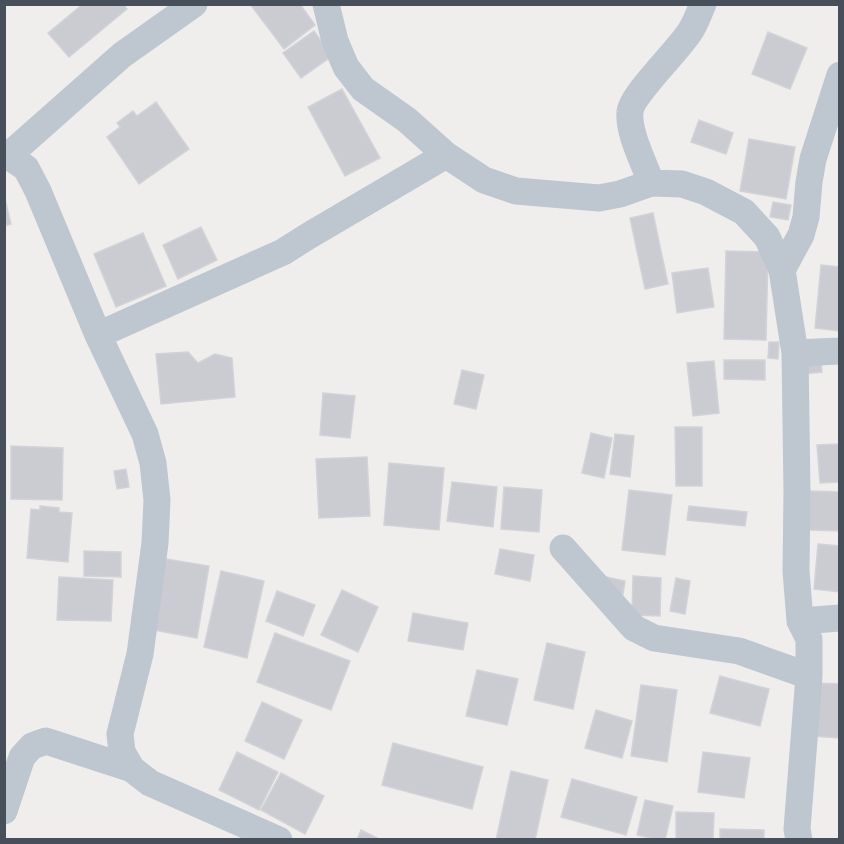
<svg xmlns="http://www.w3.org/2000/svg" width="844" height="844" viewBox="0 0 844 844" font-family="'PT Sans Narrow',sans-serif">
	<rect width="100%" height="100%" fill="#f0eeed"/>
	<path fill="#caccd2" stroke="#d2d3d9" stroke-width="1.5" d="M83,4H123L127,9L69,57L48,33Z
		M250,4H300L315,25L284,49Z
		M314,31L332,56L301,78L283,53Z
		M768,32L807,48L790,89L752,74Z
		M342,89L380,158L345,176L308,107Z
		M156,102L189,149L139,184L107,137L120,127L117,123L133,111L137,116Z
		M699,120L733,133L726,154L691,142Z
		M749,139L795,147L786,199L740,191Z
		M4,195L11,224L4,226Z
		M773,202L791,205L788,220L770,217Z
		M653,213L668,284L645,289L630,218Z
		M201,227L217,260L178,279L163,245Z
		M143,233L166,286L116,307L94,254Z
		M726,251L768,252L766,340L724,339Z
		M821,265L840,267V331L815,328Z
		M708,268L714,307L677,313L672,273Z
		M769,342H779L778,359L768,358Z
		M188,352L198,363L215,354L232,358L235,397L161,404L156,354Z
		M724,360H765V380L724,379Z
		M821,360L822,372L803,374L801,362Z
		M714,361L719,413L693,416L687,363Z
		M462,370L484,375L476,409L454,404Z
		M323,393L355,396L350,438L320,435Z
		M675,427H702V486H676Z
		M591,433L612,438L604,478L582,473Z
		M615,434L634,436L630,477L610,474Z
		M840,444V482L820,483L817,445Z
		M11,446L63,448L62,500L11,499Z
		M367,457L370,516L319,518L316,459Z
		M389,463L444,468L439,530L384,525Z
		M126,469L129,487L117,489L114,471Z
		M452,482L497,487L493,527L447,521Z
		M504,487L542,490L539,532L501,529Z
		M629,490L672,495L665,555L622,550Z
		M810,491L840,492V531L809,530Z
		M40,506L59,508V512L72,513L68,562L27,558L31,509L40,510Z
		M689,506L747,512L745,526L687,520Z
		M818,544L840,546V592L814,589Z
		M500,549L534,555L530,581L495,574Z
		M84,551L121,552V577L84,576Z
		M160,558L209,566L197,638L148,629Z
		M221,571L264,581L247,658L204,647Z
		M602,576L625,581L623,594L600,589Z
		M633,576L661,578L660,616L632,615Z
		M59,577L113,580L111,621L57,620Z
		M676,578L690,581L685,614L670,611Z
		M342,590L378,607L358,652L321,635Z
		M277,591L315,605L303,636L266,621Z
		M413,613L468,623L463,650L408,641Z
		M275,633L350,661L331,710L257,682Z
		M547,643L585,652L573,709L534,700Z
		M477,670L518,679L507,725L466,716Z
		M720,676L769,689L760,726L710,713Z
		M815,683L840,684V738L811,736Z
		M641,685L677,690L667,762L631,756Z
		M262,702L302,720L284,759L245,741Z
		M596,710L632,721L622,758L585,748Z
		M393,743L483,767L472,809L382,785Z
		M237,752L278,772L259,810L219,790Z
		M703,752L750,758L744,798L698,792Z
		M511,771L548,780L535,840H496Z
		M281,773L324,796L305,834L261,810Z
		M572,779L637,797L626,835L561,817Z
		M645,800L673,806L665,840H658L637,835Z
		M676,812L714,813L713,840H676Z
		M720,829L764,830V840H720Z
		M361,830L381,840H357Z"/>
	<g fill="none" stroke-linecap="round" stroke-linejoin="round">
		<path stroke="#bec6cf" stroke-width="27" d="M326,4L335,41L346,67L363,89L407,120L446,155L484,180L516,191L599,198L620,194L651,183L682,184L706,192L744,212L767,237L782,270L795,353L797,492L796,571L800,621L809,639V676L797,829L799,840
			M8,156L122,55L194,4
			M4,157L8,156L26,168L38,191L98,335L145,434L153,463L157,500L155,543L140,654L120,734L122,752L132,769L150,783L279,840
			M651,183C644,162 628,133 630,112C631,95 680,49 691,30C696,22 699,13 703,4
			M782,270L801,235L806,217L809,182L813,159L840,75
			M98,335L283,252L310,235L446,155
			M795,353L840,351
			M563,548L634,628L654,638L739,651L809,676
			M800,621L840,618
			M4,811L22,757L32,746L46,741L132,769"/>
	</g>
	<rect width="844" height="844" fill="none" stroke="#464f5a" stroke-width="12"/>
</svg>
